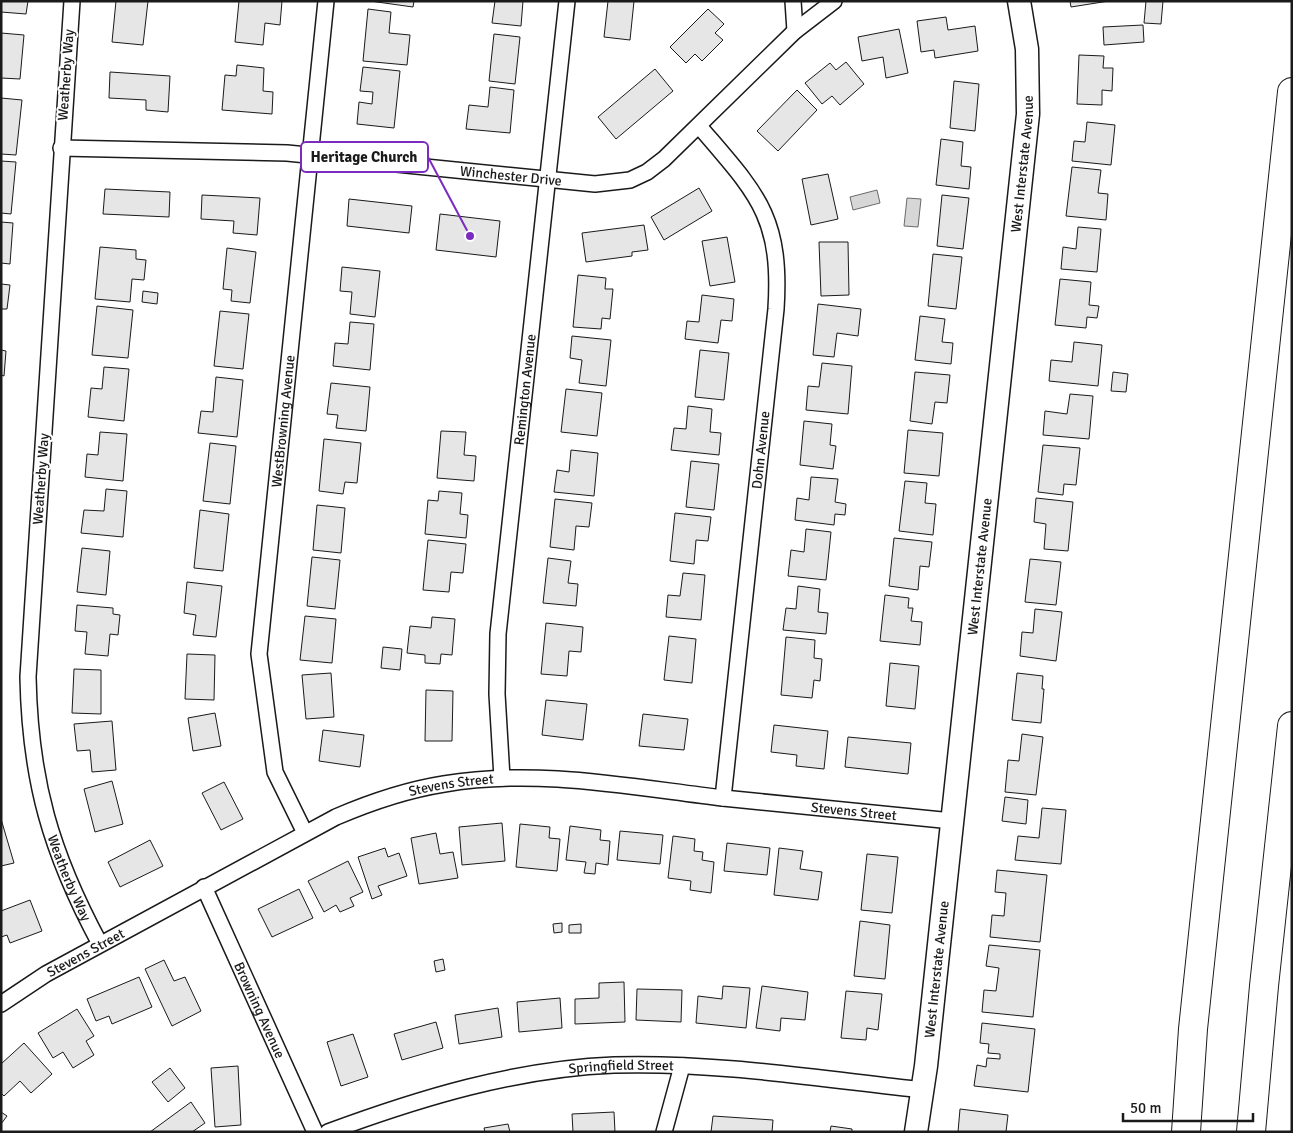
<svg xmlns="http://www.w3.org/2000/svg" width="1293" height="1133" viewBox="0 0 1293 1133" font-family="Signika,sans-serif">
	<rect width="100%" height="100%" fill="#fff"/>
	<path fill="#d7d7d7" stroke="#6a6a6a" d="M877,190L880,203L853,210L850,197Z
		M907,198L921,199L918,227L904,226Z"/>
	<path fill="#e6e6e6" stroke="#1a1a1a" d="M1,1H28L26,14L1,12Z
		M116,1H148L143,45L112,42Z
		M239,1H282L280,25L265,23L263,45L235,42Z
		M370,1H414L413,7Z
		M495,1H523L521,26L492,23Z
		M608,1H634L630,40L604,37Z
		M1070,1H1109L1071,7Z
		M1146,1H1163L1161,24L1144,23Z
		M368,9L391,12L389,33L410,35L407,65L363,61Z
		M708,9L724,24L715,33L723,40L702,61L695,54L686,63L670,47Z
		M946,17L948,30L975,26L978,51L935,58L934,50L921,52L917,21Z
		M1143,25L1144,42L1104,45L1103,27Z
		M899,29L908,73L886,78L883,57L862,61L858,37Z
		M1,33L24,35L20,79L1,78Z
		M494,34L520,37L515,84L489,81Z
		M1079,55L1104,56L1103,68H1113L1112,91L1102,90V105L1077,104Z
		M846,62L864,84L840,105L832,96L822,104L805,83L830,63L836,70Z
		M237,65L264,68L263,91L273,92L272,114L222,110L225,75L236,76Z
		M363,67L400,71L394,128L357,124L359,102L372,104L373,92L360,91Z
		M655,69L673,91L616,139L598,117Z
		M110,72L170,76L168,112L146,110V100L109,98Z
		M954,81L979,84L975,131L950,128Z
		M490,87L514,90L510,133L466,129L469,105L488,107Z
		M797,90L817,110L778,151L757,131Z
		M1,98L22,100L16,155L1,154Z
		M1087,122L1115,125L1111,165L1072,161L1074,141L1085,142Z
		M941,139L963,142L961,166L971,167L969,189L936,185Z
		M1,161L16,162L11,214L1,213Z
		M1072,167L1101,170L1098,193L1108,194L1106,220L1066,216Z
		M828,174L838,219L811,225L802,179Z
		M699,188L712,211L664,240L651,217Z
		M105,189L170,192L169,217L103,214Z
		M202,195L260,198L257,235L233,233L234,221L201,219Z
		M942,195L969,198L963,249L937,246Z
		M349,199L412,206L409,233L347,226Z
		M440,214L500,221L496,257L436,250Z
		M1,222L13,223L10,264L1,263Z
		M644,225L648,250L632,252V256L586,262L582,233Z
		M1078,227L1101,229L1097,272L1061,269L1063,247L1076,249Z
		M727,237L735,282L710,286L702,241Z
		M819,242H848L849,295L821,296Z
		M100,247L136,250V259L146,260L144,280L132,279L130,302L95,299Z
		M227,248L256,252L250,303L231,301L232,290L223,289Z
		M933,254L962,257L956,309L928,306Z
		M342,267L380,271L375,317L350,314L352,292L340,291Z
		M578,275L606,278L605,289H613L610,319L602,318L601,329L573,327Z
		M1060,279L1091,282L1089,305L1099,306L1097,318L1087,317L1086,328L1055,325Z
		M1,284L10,285L7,309H1Z
		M143,291L158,293L157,304L142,302Z
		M702,295L734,299L732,321L721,320L718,343L685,339L687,321L699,322Z
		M818,304L861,309L858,336L837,333L834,357L813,355Z
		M97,306L133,310L128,358L92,355Z
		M220,311L249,314L243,369L214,366Z
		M920,316L945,319L942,342L953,343L951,364L915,360Z
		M350,322L374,324L370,370L333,366L335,343L348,344Z
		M572,336L611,340L606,386L579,383L582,360L570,358Z
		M1074,342L1102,345L1098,386L1049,381L1051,360L1072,362Z
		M1,350L6,351L4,376L1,375Z
		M700,350L729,353L724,400L695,397Z
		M822,363L852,366L848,414L806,410L808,386L819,387Z
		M104,367L129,369L124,421L88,417L91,388L102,389Z
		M915,372L950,375L947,403L935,402L932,424L910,421Z
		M1113,372L1128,374L1126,392L1111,391Z
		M216,377L243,380L237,437L198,433L201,411L213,412Z
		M331,383L370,387L366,431L336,428L338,415L327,414Z
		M566,389L602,393L597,436L561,432Z
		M1070,394L1093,396L1089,439L1043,435L1045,411L1067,414Z
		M688,406L712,409L710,432L721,433L719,455L671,450L674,428L686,429Z
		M804,421L832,424L830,445L836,446L833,469L800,465Z
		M908,430L943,433L939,476L904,473Z
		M441,431L466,432L464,455L476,456L474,481L437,478Z
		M100,432L127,434L123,481L85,477L87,454L98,455Z
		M324,439L361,443L357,483L345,482L343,494L319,491Z
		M210,443L236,446L230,504L203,501Z
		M1043,445L1080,448L1076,485L1064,484L1063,495L1038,492Z
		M571,450L598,453L594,496L554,492L557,470L569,472Z
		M691,461L719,464L714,510L686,507Z
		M811,477L838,479L835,502L846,504L845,515L835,514L834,525L795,520L797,498L809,500Z
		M905,481L927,483L925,503L936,504L933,535L899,531Z
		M106,489L127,491L123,537L81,533L84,510L104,511Z
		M439,491L462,493L460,514L468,515L466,538L425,534L428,500L438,501Z
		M1036,498L1073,502L1068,551L1044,549L1046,524L1034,522Z
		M555,499L592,503L589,527L576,526L574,550L550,547Z
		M317,505L345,508L341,553L313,550Z
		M200,510L229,514L223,571L194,568Z
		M675,513L711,517L708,541L696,540L694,564L670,561Z
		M806,529L831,532L826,580L788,576L791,550L804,552Z
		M894,538L932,542L929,567L920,566L918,590L889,586Z
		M428,540L466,544L463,573L451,572L449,592L423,590Z
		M82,548L110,551L106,595L77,592Z
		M312,557L340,560L335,609L307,606Z
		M548,558L571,561L568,583L578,584L576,606L543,603Z
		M1030,559L1061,562L1056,605L1025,602Z
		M683,573L705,575L701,620L666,617L668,595L680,596Z
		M187,582L222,586L216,637L193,635L196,615L184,613Z
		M798,586L820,589L818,612L828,613L826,634L783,630L786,608L796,609Z
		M885,595L909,598L908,608H913L911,621L922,622L920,645L880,641Z
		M77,605L113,608V614L120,615L118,635L110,634L108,656L85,654L87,632L75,631Z
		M1035,609L1062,612L1056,661L1020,656L1022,632L1033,633Z
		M305,616L336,619L332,663L300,660Z
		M432,617L455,619L452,655L441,654L440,664L425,663V655L407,653L410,626L431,628Z
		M546,623L583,627L581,652L569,651L567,676L541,674Z
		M669,636L696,639L692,683L664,680Z
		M786,637L815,640L814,658L822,659L820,681L814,680L812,698L781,695Z
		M383,647L402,649L400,670L381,668Z
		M187,654L215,655L214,700L185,699Z
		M890,663L919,666L915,709L886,706Z
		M74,669L101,670V714L72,713Z
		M331,673L334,717L306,719L302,675Z
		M1017,673L1043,676L1042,689H1044L1041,723L1012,720Z
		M426,690L453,691L452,741H425Z
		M546,700L587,704L583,740L542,735Z
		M215,713L221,746L193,751L188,718Z
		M643,714L688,719L684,750L639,746Z
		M112,721L116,770L92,772L90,750L77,751L74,724Z
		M774,725L828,731L824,769L796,766L797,755L771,752Z
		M323,730L364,735L360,767L319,761Z
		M1022,734L1043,737L1036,795L1005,792L1008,760L1019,761Z
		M848,737L911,743L908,774L845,767Z
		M112,781L123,824L95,832L84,789Z
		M224,782L243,819L221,830L202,793Z
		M1005,797L1028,800L1026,824L1002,821Z
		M1042,808L1066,810L1061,864L1015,860L1018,836L1039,838Z
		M1,819L14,863L1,866Z
		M502,823L505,861L462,865L459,827Z
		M520,824L550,827L549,838L560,839L557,871L516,867Z
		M570,826L601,830L600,840L610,841L608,865L596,863L595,874L584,873L586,862L566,860Z
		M620,831L663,835L660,864L617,860Z
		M436,833L440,854L453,852L458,878L419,884L411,838Z
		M673,836L695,839L694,851L703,852L702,860L714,862L711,893L690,890L691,881L668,878Z
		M150,840L163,866L120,887L108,862Z
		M727,843L770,848L767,875L724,871Z
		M385,848L388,857L399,853L407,876L378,886L382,895L372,899L358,857Z
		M779,848L803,851L800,869L822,872L818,900L774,895Z
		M867,854L898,857L892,913L861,910Z
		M348,861L363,892L350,898L354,906L340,912L336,905L324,912L308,881Z
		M997,870L1047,875L1040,942L990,937L992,915L1004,916L1006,893L995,892Z
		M299,889L313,918L272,937L258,909Z
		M30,900L42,931L10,943L7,935L1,937V911Z
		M860,921L890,925L885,979L854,976Z
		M562,923V932L554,933L553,924Z
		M581,924V933H569V925Z
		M989,945L1040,950L1033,1017L982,1012L984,990L996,991L999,968L986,966Z
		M443,959L445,970L436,972L434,961Z
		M164,960L174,981L185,977L201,1011L172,1026L145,969Z
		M139,977L152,1007L112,1024L109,1016L96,1021L87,999Z
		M624,982L625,1022L575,1024V999L599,998V983Z
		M723,986L750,988L746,1028L696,1023L698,996L722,999Z
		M762,986L808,992L805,1020L781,1018L780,1031L756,1028Z
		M637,989L682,990L681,1022L636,1020Z
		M846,991L882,994L878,1030L867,1028L866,1040L841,1038Z
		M560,998L562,1028L519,1032L517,1002Z
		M498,1008L502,1037L459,1044L455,1015Z
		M77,1009L94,1036L86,1041L94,1055L73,1068L63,1052L53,1058L38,1033Z
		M436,1022L443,1048L402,1060L394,1034Z
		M982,1023L1035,1029L1028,1092L974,1086L977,1065L986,1067L987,1058L1000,1059V1054L988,1053L989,1044L980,1043Z
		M353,1034L368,1077L341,1086L327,1042Z
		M24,1043L52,1074L31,1093L20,1081L4,1096L1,1093V1064Z
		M238,1066L241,1125L215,1127L211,1068Z
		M170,1068L185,1088L168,1102L152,1082Z
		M191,1102L205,1123L192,1132H150Z
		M960,1109L1008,1115L1006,1132H958Z
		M1,1112L7,1116L1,1124Z
		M614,1112L615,1132H573L572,1114Z
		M713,1116L773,1120L772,1132H711Z
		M508,1124L510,1132H485L484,1128Z
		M831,1126L852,1129V1132H830Z"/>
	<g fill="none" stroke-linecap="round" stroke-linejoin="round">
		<g stroke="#1a1a1a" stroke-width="18">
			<g id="street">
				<path id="s1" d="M72,1L28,677C30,781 51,853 100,944"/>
				<path d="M793,1L795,31"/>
				<path d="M699,126C756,193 782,215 776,309L723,798"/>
				<path id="s2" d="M61,148L287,153L595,184L630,180L647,172L664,159L795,31L834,1"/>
				<path id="s3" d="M502,778L497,694L498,634L567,1"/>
				<path id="s4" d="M305,833L275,772L259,654L326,1"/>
				<path id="s5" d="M204,887L315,1132"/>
				<path id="s6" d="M1,1004L46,974L336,817C371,802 406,790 444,784C537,768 630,787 723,798C799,806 876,813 952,821"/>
				<path id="s7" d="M328,1132C420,1098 515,1069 614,1065C717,1062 821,1079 923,1090"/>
				<path d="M664,1132L682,1066"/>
			</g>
		</g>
		<g stroke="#1a1a1a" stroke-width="25">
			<g id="secondary">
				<path id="s8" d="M916,1132L926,1066L1028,114L1027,49L1019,1"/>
			</g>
		</g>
		<g stroke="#1a1a1a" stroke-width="30">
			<path id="highway" d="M1186,1132L1193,1029L1292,92
				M1251,1132L1264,986L1292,726"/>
		</g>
		<use href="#street" stroke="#fff" stroke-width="15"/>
		<use href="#secondary" stroke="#fff" stroke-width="22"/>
		<use href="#highway" stroke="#fff" stroke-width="28"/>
	</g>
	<g text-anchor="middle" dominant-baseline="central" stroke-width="4" stroke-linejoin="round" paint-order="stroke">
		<g font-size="14" fill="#1a1a1a" stroke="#fff">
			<text transform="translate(66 75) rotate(-86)">Weatherby Way</text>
			<text stroke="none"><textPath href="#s8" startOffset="974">West Interstate Avenue</textPath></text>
			<text stroke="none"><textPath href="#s2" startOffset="451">Winchester Drive</textPath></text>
			<text stroke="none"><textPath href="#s3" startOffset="390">Remington Avenue</textPath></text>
			<text stroke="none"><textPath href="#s4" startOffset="421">WestBrowning Avenue</textPath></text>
			<text transform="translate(761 450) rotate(-84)">Dohn Avenue</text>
			<text transform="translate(41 479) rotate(-86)">Weatherby Way</text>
			<text stroke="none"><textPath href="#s8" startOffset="569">West Interstate Avenue</textPath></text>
			<text stroke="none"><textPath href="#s6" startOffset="504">Stevens Street</textPath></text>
			<text stroke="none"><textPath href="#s6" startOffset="909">Stevens Street</textPath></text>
			<text stroke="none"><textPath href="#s1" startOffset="884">Weatherby Way</textPath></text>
			<text stroke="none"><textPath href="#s6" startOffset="99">Stevens Street</textPath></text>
			<text stroke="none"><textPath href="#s8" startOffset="164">West Interstate Avenue</textPath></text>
			<text stroke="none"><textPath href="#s5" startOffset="135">Browning Avenue</textPath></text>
			<text stroke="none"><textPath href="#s7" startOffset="302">Springfield Street</textPath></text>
		</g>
	</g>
	<path fill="none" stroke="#7b2cbf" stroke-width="2" d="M470 236L428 157"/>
	<circle fill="#7b2cbf" stroke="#fff" stroke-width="2" cx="470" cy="236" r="5"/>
	<rect fill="#fff" stroke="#7b2cbf" stroke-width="2" x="301" y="142" width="127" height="30" rx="5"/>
	<g font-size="15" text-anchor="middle" font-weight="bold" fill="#1a1a1a">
		<text x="364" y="162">Heritage Church</text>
	</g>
	<rect width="1293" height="1133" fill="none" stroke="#1a1a1a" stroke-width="5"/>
	<path d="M1123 1113v8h130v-8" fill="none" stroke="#1a1a1a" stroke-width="2.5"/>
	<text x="1130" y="1113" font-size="15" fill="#1a1a1a" stroke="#ffffff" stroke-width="4" paint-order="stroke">50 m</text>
</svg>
